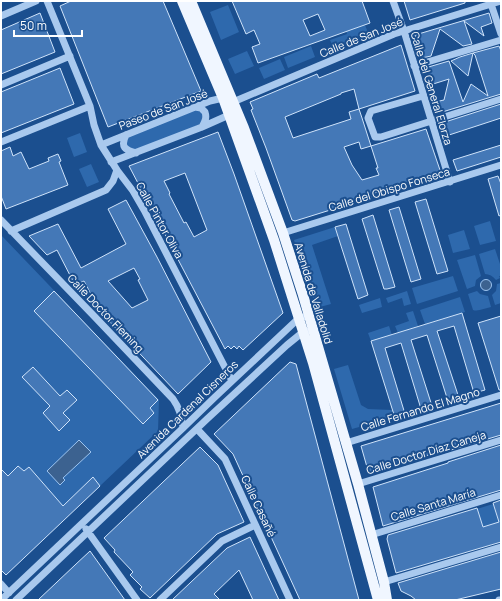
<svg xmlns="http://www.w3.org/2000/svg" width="502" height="601" viewBox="0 0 502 601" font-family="Manrope,sans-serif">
	<rect width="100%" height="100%" fill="#1b4f8f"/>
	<path fill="#2e69ad" d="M228,5L239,32L221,40L210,12Z
		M365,25L369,35L334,49L330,40L347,34L346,31Z
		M311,46L315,57L288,68L284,57Z
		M247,51L254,66L235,74L228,59Z
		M280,59L285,70L264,79L259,68Z
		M201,108L205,122L136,153L125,149L126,135Z
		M80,133L87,152L74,157L67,138Z
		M91,164L99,182L87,187L79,169Z
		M490,221L496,241L480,245L474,226Z
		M335,227L338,236L312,245L331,304L316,308L294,240Z
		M464,230L470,249L453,253L448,235Z
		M1,235L159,400L158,431L6,575L1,570Z
		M495,249L501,267V276H499L500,278L496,280C493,276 489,274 485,274L479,254Z
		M475,255L481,276L476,280L475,286L467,289L457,260Z
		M453,276L458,291L417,304L412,288Z
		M501,283V303L495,305L492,295L496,291L497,284Z
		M407,291L411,304L404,306L402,298L388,303L386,298Z
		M477,291L480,294L488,296L491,307C485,308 478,312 473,310L468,294Z
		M460,297L465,312L425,324L420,310Z
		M380,298L382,307L362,313L359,305Z
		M413,311L418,326L398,333L395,326L409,321L406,313Z
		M389,326L392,335L371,341L368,333Z
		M348,365L361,405L368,409L392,410L395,417L352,429L334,369Z
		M493,504L499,522L483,527L477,509Z"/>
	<path fill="#3c6290" stroke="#9cc4f0" d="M480.5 285a5.5 5.5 0 1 1 11 0a5.5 5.5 0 1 1-11 0Z
		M79,440L91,452L63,478L65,480L60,485L47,471Z"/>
	<path fill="#4478b7" stroke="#cfe3fa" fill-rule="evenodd" d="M71,1H163L201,91L108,127L60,6Z
		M232,1H362L370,23L258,63L252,47L260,44L254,30L246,34ZM318,14L325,30L310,36L303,20Z
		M404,1H465V3L410,20Z
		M40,13L55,52L1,74V30Z
		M489,13L492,23L481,27L484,36L464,21L472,44L463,46L440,29L431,56L422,58L415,35Z
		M401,45L415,91L359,109L362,118L371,146L426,129L441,173L371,194L372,197L295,221L292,220L266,148L251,110L253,109L250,102L317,74L319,78ZM354,89L359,109L349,112L351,119L293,138L285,117L341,94V93ZM359,142L361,149L371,146L378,168H376L379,175L362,180L352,165L344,147Z
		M499,46L501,51V94L439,113L435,102L444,100L449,79L430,85L425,68L449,61L463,102L471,84L488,96L475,55L473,53Z
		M473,53L468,76L451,61L460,57Z
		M60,68L74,104L1,133V92Z
		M501,104V118L446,136L442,123Z
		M218,132L234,174L283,313L243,350L239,346L237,349L234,346L231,349L228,346L225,349L129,166ZM185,173L207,230L194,237L186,222L184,223L169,194L170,193L164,181Z
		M501,145V157L457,171L453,160Z
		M10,147L13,156L21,152L29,169L49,161L48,158L58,154L61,161L59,162L68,185L6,209L1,196V151Z
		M498,176L501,184V215L499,216L488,179Z
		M426,199L448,271L437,274L415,202Z
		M126,200L157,257L211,362L178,394L91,302L94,300L84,281L75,285L57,250L47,255L29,236L58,224L81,268L126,244L108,209ZM134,268L140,279L138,280L148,300L132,308L108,281Z
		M399,207L421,279L411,282L389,210Z
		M373,215L395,287L387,289H384L362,219Z
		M346,224L368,295L358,299L335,227Z
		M54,291L158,400L150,408L154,413L143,424L34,311Z
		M462,313L485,390L474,393L454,326L437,331L459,398L448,401L427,335L411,340L432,406L421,409L401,343L385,348L405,414L395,418L371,341Z
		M501,316V390H499L478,323Z
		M290,362L296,364L359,600H300L233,454L214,434Z
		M33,367L60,396L67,390L77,400L63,413L70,420L59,431L43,413L50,406L22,377Z
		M501,403V435L444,452V450L369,474L361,446Z
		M501,445V490L383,526L373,487L448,463V462Z
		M200,447L218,465L244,522L217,534L150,598L140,589L142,587L130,575L133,572L114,552L115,550L104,538Z
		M18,466L24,471L29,467L63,506L93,477L100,486L6,575L1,570V469L8,476Z
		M501,500V542L396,573L387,539L388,535L477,508L483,527L499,522L493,503Z
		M250,537L279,600H253L239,570L214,594L220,600H172L227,548Z
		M90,551L125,600H38L75,565Z
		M501,552V589L455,600H416L411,596L401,591L398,583Z"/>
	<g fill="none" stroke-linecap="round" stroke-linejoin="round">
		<path stroke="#a9c9ee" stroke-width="7" d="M47,1L90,106L94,125L101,145L117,170L133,191L144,210L232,381
			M393,1L404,31L450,182
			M490,1L501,34
			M1,16L36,1
			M414,66L501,40
			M1,85L70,56
			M423,96L371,111L368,118L375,137H381L501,99
			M233,102L394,34L501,1
			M195,107L201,108L205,112C207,118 205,121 202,127
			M126,135C120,147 125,150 136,153
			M1,142L90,106
			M101,145L210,101L223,98L225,99
			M111,162L202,127L229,115L230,112
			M1,220L94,316L173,399C180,409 181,415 183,428
			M11,231L106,190L113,181L117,170
			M283,233L501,165
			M197,429L225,459L290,600
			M346,443L501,395
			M358,484L501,440
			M86,529L137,600
			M371,535L501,495
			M384,582L501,547
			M1,584L9,593
			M1,600L183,428L215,397L299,318L303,317
			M16,600L207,419L287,345L303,332L307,331
			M160,600L222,541L255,525
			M499,600H501"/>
		<path stroke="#f0f6ff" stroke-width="10" d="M182,1L223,98L274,240L313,363L378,600
			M191,1L244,128L283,233L303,295L358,484L384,582L387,600"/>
	</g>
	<g text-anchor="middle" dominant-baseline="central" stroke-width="4" stroke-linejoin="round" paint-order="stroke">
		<g font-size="11" fill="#fff" stroke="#1b4f8f">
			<text transform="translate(361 37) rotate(-22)">Calle de San José</text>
			<text transform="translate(432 88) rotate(73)">Calle del General Elorza</text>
			<text transform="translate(163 109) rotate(-21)">Paseo de San José</text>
			<text transform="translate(389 189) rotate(-17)">Calle del Obispo Fonseca</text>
			<text transform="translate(160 220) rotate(61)">Calle Pintor Oliva</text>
			<text transform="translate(314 293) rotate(73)">Avenida de Valladolid</text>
			<text transform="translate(106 313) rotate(46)">Calle Doctor Fleming</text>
			<text transform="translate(187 409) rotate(-44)">Avenida Cardenal Cisneros</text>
			<text transform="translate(420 409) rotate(-17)">Calle Fernando El Magno</text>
			<text transform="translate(426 452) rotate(-17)">Calle Doctor Díaz Caneja</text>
			<text transform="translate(433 504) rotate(-17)">Calle Santa María</text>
			<text transform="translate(259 506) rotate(65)">Calle Casañé</text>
		</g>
	</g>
	<rect width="502" height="601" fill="none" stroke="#ffffff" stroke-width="4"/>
	<path d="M14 30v6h68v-6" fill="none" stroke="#ffffff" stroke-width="2"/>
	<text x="20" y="30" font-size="12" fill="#ffffff" stroke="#1b4f8f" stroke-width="3" paint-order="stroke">50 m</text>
</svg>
